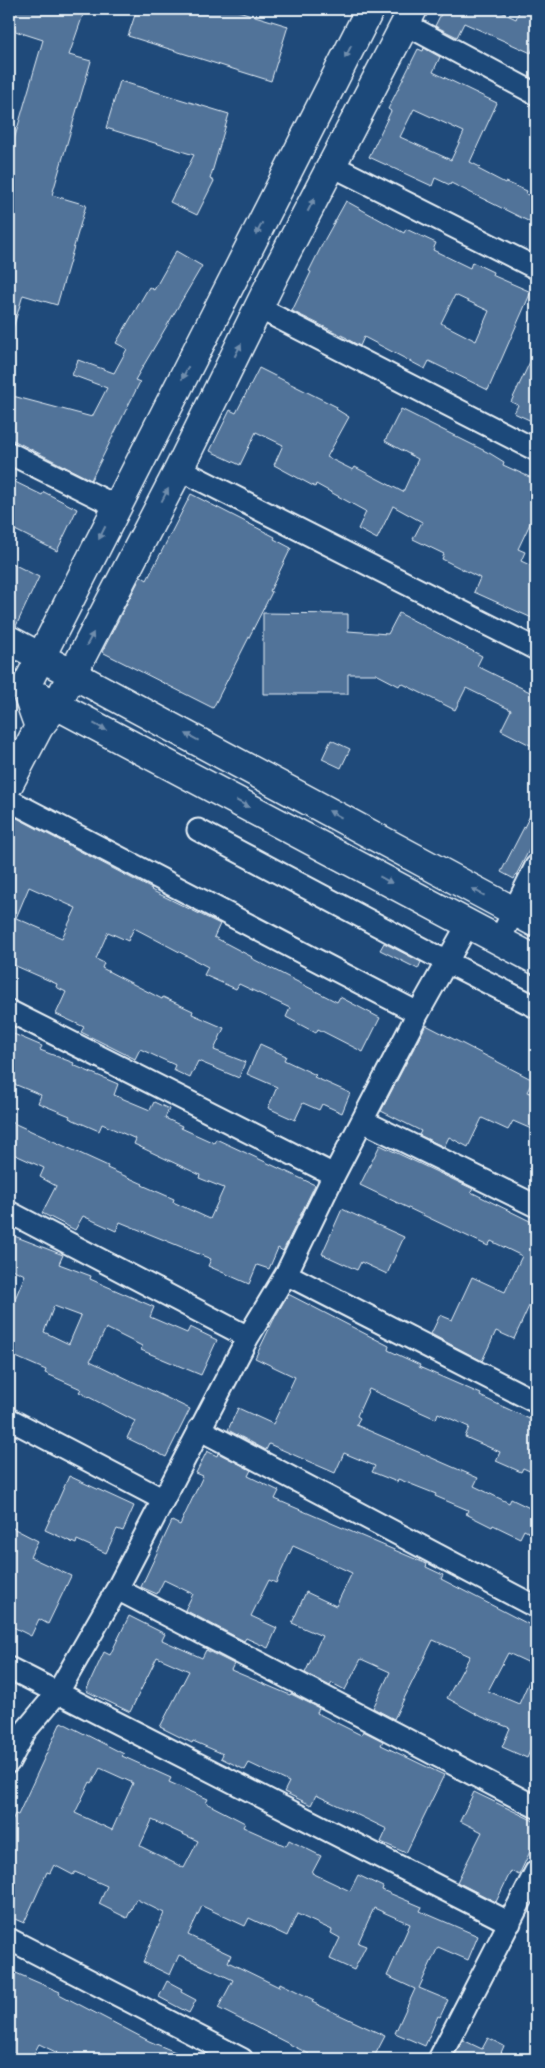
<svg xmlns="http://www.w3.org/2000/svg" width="545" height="2068" viewBox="0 0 545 2068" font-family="Sriracha,sans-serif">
	<rect width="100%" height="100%" fill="#1f4a7a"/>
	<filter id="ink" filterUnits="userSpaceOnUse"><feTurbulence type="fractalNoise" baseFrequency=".02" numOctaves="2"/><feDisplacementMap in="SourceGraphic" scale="10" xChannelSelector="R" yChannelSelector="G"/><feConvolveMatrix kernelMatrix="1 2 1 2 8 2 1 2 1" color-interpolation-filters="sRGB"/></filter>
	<g filter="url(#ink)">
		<path fill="#517399" stroke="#e8f1f8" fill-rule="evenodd" d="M9,9H85L69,55L91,61L52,195L86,205L57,305L23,295L13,328H9V157L43,40L9,29Z
			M137,9H232L288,26L271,81L128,36Z
			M435,9H495L516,19L520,9H536V42L531,53L464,23L457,37L435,26L442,12Z
			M424,48L440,57L433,72L497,103L470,162L480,167L478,169L505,183L506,182L527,191L526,194L536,198V225L451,183L450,185L435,178L432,186L369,157L391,111L388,109L418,49L423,51ZM414,109L464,132L451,160L400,137Z
			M120,81L229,114L210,179L214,181L197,215L170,202L194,155L106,128Z
			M346,201L404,233L406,229L436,243L433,250L470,268L472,262L493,272L492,275L531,292L488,390L429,361L425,369L364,337L360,346L347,339V338L292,311L311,272L309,271L325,239ZM455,295L489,311L476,341L441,323Z
			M176,251L202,266L135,380L140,382L91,480L9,438V395L92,417L107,388L72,375L78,360L114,373L127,349L116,343L149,287L154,290Z
			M536,349V423L514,413L518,405L511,402Z
			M259,368L337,407L336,409L349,417L327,457L353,470L355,467L403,492L418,459L385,441L401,409L491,454L504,462L503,465L536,480V511L518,549L525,552L521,561L536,568V609L532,618L474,592L480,578L442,559L444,554L413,539L422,522L393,506L377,539L358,529L366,512L365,511L316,484L315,487L274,465L283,445L256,432L240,465L210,451L230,410L236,413Z
			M9,479L42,495L44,492L77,509L57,551L9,527Z
			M191,494L275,537L274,539L291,548L270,591L272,592L213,708L102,652L141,576L147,580Z
			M9,562L39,577L16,626L9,624Z
			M263,613L348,614V631L388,634L399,613L482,656L477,666L536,695V748L501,730L511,710L466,688L455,710L401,683L399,686L376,674H348V694H263Z
			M331,740L350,749L341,768L322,759Z
			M536,804V837L514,879L501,872Z
			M15,817L152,889L151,890L220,924L214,937L252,957L251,958L337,1002L340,997L380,1018L363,1052L318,1029L316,1033L286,1017L290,1008L239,984L236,989L204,975L208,967L134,928L128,941L108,932L96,959L104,963L102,968L162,999L163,997L193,1011L192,1014L224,1028L214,1050L245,1062L239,1078L198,1061L190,1078L173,1070L175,1065L140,1049L135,1059L81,1032L84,1027L56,1014L66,992L56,987L57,984L9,963V832ZM29,887L76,908L62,938L16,918Z
			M384,943L421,962L418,969L380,950Z
			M426,1025L533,1080L527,1092L536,1096V1131L513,1121L508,1130L482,1118L468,1147L449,1137L444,1147L419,1135L421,1131L381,1111Z
			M9,1032L42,1046L40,1050L74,1063L73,1065L118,1084L114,1095L150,1110L154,1102L169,1109L165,1118L182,1126L181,1128L214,1143L216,1139L315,1185L283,1251L278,1248L269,1269L257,1265L249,1284L208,1266L211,1259L120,1222L116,1231L83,1216L75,1230L42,1213L56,1186L40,1177L44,1168L9,1152V1121L108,1166L107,1168L143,1184L142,1185L174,1199L173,1202L210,1219L224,1188L199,1178L200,1175L134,1144L136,1139L102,1124L99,1131L69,1118L70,1116L38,1103L41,1095L9,1082Z
			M260,1044L286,1056L284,1060L316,1075L314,1077L350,1093L342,1113L322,1104L319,1110L303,1103L295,1120L268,1108L277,1087L247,1074Z
			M380,1145L473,1189L471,1192L536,1224V1307L530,1304L514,1339L496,1331L482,1361L431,1334L440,1315L452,1320L472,1277L505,1292L522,1256L491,1241L488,1246L360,1185Z
			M342,1209L404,1237L387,1274L361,1262L357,1270L322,1254Z
			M9,1234L63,1255L59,1264L91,1276L90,1279L154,1307L150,1317L187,1333L190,1327L217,1340L201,1375L141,1350L142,1346L106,1328L90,1361L190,1409L166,1457L127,1438L135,1421L79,1392L81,1389L45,1373L46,1370L9,1354V1313L25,1275L9,1268ZM54,1306L81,1316L69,1344L44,1332Z
			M288,1294L389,1346L388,1350L420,1365L419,1367L481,1394L480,1396L536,1422V1474L523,1468L521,1472L496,1461L500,1452L465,1437L469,1427L438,1413L436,1419L369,1389L357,1416L360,1418L356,1425L478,1478L474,1486L509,1503L511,1499L536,1511V1536L524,1530L520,1538L493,1525L492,1527L466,1514L468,1510L435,1496L436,1494L398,1479L397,1482L372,1472L375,1466L344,1453L335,1473L269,1444L266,1450L228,1430L238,1408L273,1424L295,1377L255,1358L273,1321Z
			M207,1451L217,1456L218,1453L251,1470L248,1476L279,1491L275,1499L427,1564L426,1567L443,1575L441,1579L536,1628V1738L527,1758L502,1747L510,1728L482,1717L447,1698L470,1656L433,1640L394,1719L373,1708L390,1672L361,1659L345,1690L332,1683L330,1686L305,1673L322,1636L292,1623L306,1592L336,1606L352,1573L311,1554L293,1546L276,1583L269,1580L251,1616L277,1628L268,1648L246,1638L244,1641L185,1610L193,1594L164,1580L157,1594L141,1587L172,1521L180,1525L203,1476L196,1473ZM508,1653L536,1666L519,1704L488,1691Z
			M69,1476L134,1506L123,1531L117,1529L106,1553L77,1540L76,1544L45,1530Z
			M9,1526L38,1541L30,1557L71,1576L48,1624L39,1619L31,1636L9,1625Z
			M129,1616L165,1634L162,1640L202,1658L206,1650L234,1664L231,1670L290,1695L291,1694L319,1708L317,1713L361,1735L363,1731L383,1741L381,1745L444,1775L406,1853L381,1842L387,1829L316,1795L311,1805L284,1792L289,1782L249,1763L245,1770L221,1758L223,1754L193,1741L192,1743L160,1727L189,1671L157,1657L130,1712L86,1691L104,1652L110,1655Z
			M61,1722L124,1754L122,1756L171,1778L169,1782L208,1799L206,1803L245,1823L243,1827L286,1846L289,1840L321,1856L312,1873L350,1891L358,1875L383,1887L382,1890L422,1907L420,1911L478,1936L468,1960L438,1947L419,1988L448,2000L440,2017L438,2016L425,2046L395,2033L415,1989L387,1976L410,1924L374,1908L358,1943L366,1946L354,1970L330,1959L340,1938L331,1933L332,1930L297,1914L287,1936L249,1918L245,1926L202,1906L188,1935L231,1955L228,1962L279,1987L280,1983L314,2000L312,2002L385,2036L373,2059H307L309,2054L218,2008L233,1980L179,1955L170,1975L143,1962L164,1913L136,1899L127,1918L99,1904L107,1886L75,1872L73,1875L54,1865L50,1873L47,1872L24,1923L10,1917L15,1908L9,1905V1827L15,1814L18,1815ZM100,1768L133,1783L112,1830L75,1813L90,1782L92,1783ZM152,1820L198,1841L184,1868L140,1846Z
			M474,1792L536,1822V1839L519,1875L511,1871L496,1902L457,1882L482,1832L460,1821Z
			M9,1970L60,1992L59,1994L149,2041L192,2059H70L39,2044L31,2059H9Z
			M167,1981L182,1989L181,1992L196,2000L189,2013L159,1997Z
			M488,2038L504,2046L499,2057L505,2059H453L463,2040L482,2049Z"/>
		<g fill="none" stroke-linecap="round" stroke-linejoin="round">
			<g stroke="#e8f1f8" stroke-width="25">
				<path id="street" d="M405,24L536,94
					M331,165L536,268
					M259,308L536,450
					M9,453L116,506
					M179,469L536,649
					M9,800L418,1013
					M198,830L447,962L536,1007
					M499,941L536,866
					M9,1011L334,1175
					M363,1121L536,1206
					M9,1212L248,1337
					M286,1274L536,1402
					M9,1419L162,1499
					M199,1429L536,1607
					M117,1589L536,1807
					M9,1668L510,1923
					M9,1762L26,1730L58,1692L117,1589L248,1337L286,1274L334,1175L418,1013L468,924
					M9,1939L242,2059
					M439,2059L536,1871"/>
			</g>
			<g stroke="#e8f1f8" stroke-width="31">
				<path id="secondary" d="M9,640L536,923
					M41,697L536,960
					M39,727L25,688C140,461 256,236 370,9
					M9,784L39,727L57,704L179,469L274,276L413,9"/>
			</g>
			<use href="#street" stroke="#1f4a7a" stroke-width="21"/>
			<use href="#secondary" stroke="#1f4a7a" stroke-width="28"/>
		</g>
		<defs><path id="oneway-solid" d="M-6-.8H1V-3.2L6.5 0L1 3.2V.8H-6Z" transform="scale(1.25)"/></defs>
		<g fill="#6f8dac">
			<use href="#oneway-solid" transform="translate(348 52) rotate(117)"/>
			<use href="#oneway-solid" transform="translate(311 205) rotate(-63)"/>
			<use href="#oneway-solid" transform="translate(259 229) rotate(117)"/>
			<use href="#oneway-solid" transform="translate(238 350) rotate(-63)"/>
			<use href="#oneway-solid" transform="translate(185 373) rotate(117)"/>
			<use href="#oneway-solid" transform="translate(165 495) rotate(-62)"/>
			<use href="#oneway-solid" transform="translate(102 533) rotate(117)"/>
			<use href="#oneway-solid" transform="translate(90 639) rotate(-62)"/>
			<use href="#oneway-solid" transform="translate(100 727) rotate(28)"/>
			<use href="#oneway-solid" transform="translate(192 737) rotate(-152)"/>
			<use href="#oneway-solid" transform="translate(243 804) rotate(28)"/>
			<use href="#oneway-solid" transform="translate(335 814) rotate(-152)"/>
			<use href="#oneway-solid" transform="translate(386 880) rotate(28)"/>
			<use href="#oneway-solid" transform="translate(478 892) rotate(-152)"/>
		</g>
	</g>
	<rect width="545" height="2068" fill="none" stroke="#1f4a7a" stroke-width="30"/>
	<rect x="15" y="15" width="515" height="2038" fill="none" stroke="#e8f1f8" stroke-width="2" filter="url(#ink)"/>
</svg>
